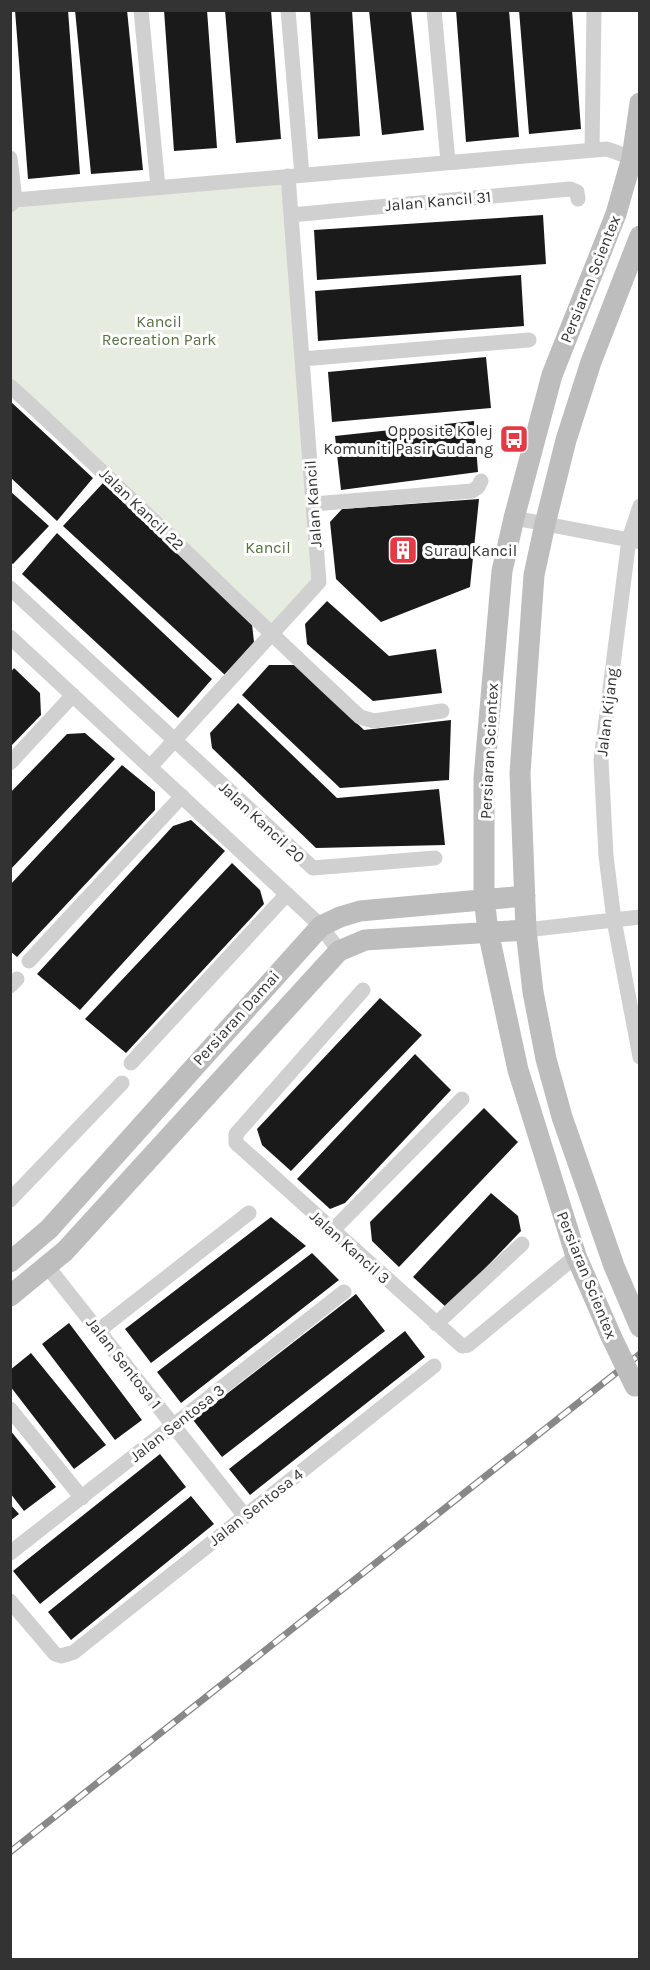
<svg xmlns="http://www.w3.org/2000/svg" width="650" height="1970" viewBox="0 0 650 1970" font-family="Karla,sans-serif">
	<rect width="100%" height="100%" fill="#fff"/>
	<path fill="#e6ecdf" d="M288,173L319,582L272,635L11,386L10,214L19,205Z"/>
	<path fill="#1a1a1a" d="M15,10H68L80,174L28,179Z
		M75,10H127L143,170L91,174Z
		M164,10H207L217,148L174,151Z
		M225,10H271L281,139L236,143Z
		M310,10H352L360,136L318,139Z
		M369,10H411L424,130L382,135Z
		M456,10H509L519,137L466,142Z
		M519,10H572L581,129L529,134Z
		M543,215L546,264L317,280L314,230Z
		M521,275L524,326L318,341L315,291Z
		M486,357L491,408L332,422L328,372Z
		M10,401L93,478L57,521L10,477Z
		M474,421L478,472L341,490L335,436Z
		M103,483L252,624L254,642L225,675L63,526Z
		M10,491L49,526L13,564L10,562Z
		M479,499L470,587L381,622L336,579L330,522L342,509Z
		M57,533L212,679L178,718L22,574Z
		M327,601L389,656L436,649L442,693L373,701L307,644L305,624Z
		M269,665H296L364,730L451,720L449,780L340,788L242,695Z
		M14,668L40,693L41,715L10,747V673Z
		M238,703L337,798L439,789L445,845L316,848L212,748L210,733Z
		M85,733L115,759L10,870V793L67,734Z
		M122,765L155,792V810L17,957L10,951V885Z
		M191,820L225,851L80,1010L37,974L173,826Z
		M232,863L260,890L264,904L126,1053L85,1019Z
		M380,998L422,1035L291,1171L262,1145L257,1129Z
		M415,1054L451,1090L345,1203L330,1209L297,1179Z
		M484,1108L518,1142L399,1267L372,1241L370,1222Z
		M491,1193L518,1216L521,1231L447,1308L413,1277Z
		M271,1217L306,1246L151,1363L125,1329Z
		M312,1253L339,1280L181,1403L157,1372Z
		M356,1294L385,1331L222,1457L193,1420Z
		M69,1323L142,1420L115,1440L42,1344Z
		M405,1331L425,1357L250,1495L229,1469Z
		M31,1353L106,1445L74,1469L10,1386V1370Z
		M10,1430L56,1487L24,1511L10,1493Z
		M160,1454L186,1487L40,1604L13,1571Z
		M191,1496L214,1524L71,1640L48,1612Z
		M10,1504L19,1514L10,1521Z"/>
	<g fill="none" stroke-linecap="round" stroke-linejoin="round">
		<path stroke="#d0d0d0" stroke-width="15" d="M141,10L158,187
			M288,10L302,175
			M434,10L448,162
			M592,150L594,10
			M10,158L15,200
			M10,205L15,200L607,149L632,158
			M291,215L570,189L577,192L578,199
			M302,359L529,340
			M10,386C129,494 242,608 360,717L374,721L442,711
			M313,504L472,491L478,487L481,481
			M640,506L629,539L601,760L606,856L614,920L640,1057
			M514,518L640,542
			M10,588L313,868L435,858
			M10,637L321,926L339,951
			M10,763L73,695
			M150,767L319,582L288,176
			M526,930L640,917
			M29,961L182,796
			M10,986L17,979
			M363,990L236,1134V1143L462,1346L468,1345L576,1256
			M131,1063L287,894
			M10,1200L122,1083
			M332,1231L462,1099
			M47,1266L245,1516
			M436,1324L522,1244
			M98,1331L249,1213
			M10,1409L82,1498
			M10,1553L344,1292
			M10,1601L55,1654L61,1656L74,1652L434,1366"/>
		<path stroke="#bdbdbd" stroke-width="21" d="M640,236L591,362L566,440L545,524L534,575L520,773L526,930L533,992L546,1059L562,1117L614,1266L640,1327
			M10,1262L49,1229L321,926L340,917L360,911L525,896
			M10,1296L65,1251L339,951L365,940L526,930
			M611,1336L576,1256L518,1070L488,931L484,898V778L502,571L514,518L552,375L616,214L632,158L640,103"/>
		<g stroke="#888" stroke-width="7">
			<path id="rail" d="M10,1852L640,1354"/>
		</g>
		<use href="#rail" stroke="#fff" stroke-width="4.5" stroke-dasharray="14" stroke-linecap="butt"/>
		<path stroke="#bdbdbd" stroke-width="21" d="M611,1336L635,1386"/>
	</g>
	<defs>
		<g id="bus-square" transform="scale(1.5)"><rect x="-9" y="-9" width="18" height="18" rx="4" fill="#e63946" stroke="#fff"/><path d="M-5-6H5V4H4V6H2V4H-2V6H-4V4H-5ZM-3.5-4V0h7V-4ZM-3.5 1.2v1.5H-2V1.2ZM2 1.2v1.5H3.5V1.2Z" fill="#fff"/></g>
		<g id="building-square" transform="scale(1.5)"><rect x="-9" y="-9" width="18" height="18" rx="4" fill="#e63946" stroke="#fff"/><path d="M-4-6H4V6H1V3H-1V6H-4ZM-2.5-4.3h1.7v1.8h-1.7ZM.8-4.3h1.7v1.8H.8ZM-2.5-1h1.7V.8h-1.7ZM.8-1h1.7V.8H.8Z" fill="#fff"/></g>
	</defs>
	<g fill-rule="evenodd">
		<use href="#bus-square" x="514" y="439"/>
		<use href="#building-square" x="403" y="550"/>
	</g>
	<g text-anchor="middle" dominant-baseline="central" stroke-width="6" stroke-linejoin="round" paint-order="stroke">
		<g font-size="16" fill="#333" stroke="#fff">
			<text transform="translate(438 201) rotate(-5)">Jalan Kancil 31</text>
			<text transform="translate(590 279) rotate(-68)">Persiaran Scientex</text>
			<text transform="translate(313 504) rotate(-94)">Jalan Kancil</text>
			<text transform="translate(142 509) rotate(44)">Jalan Kancil 22</text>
			<text transform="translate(607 712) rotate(-83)">Jalan Kijang</text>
			<text transform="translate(489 751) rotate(-87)">Persiaran Scientex</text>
			<text transform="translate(262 822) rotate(43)">Jalan Kancil 20</text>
			<text transform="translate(236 1018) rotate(-48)">Persiaran Damai</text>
			<text transform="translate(350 1247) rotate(42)">Jalan Kancil 3</text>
			<text transform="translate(587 1275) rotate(68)">Persiaran Scientex</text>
			<text transform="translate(124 1363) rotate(52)">Jalan Sentosa 1</text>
			<text transform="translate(177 1423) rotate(-38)">Jalan Sentosa 3</text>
			<text transform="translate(256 1507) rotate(-38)">Jalan Sentosa 4</text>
		</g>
		<g font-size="16" fill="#56703f" stroke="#fff">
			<text x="159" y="321">Kancil<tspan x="159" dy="18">Recreation Park</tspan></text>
			<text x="268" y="547">Kancil</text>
		</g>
		<g font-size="16" fill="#333" stroke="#fff" text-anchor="end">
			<text x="493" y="430">Opposite Kolej<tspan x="493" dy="18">Komuniti Pasir Gudang</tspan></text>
			<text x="424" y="550" text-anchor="start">Surau Kancil</text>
		</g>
	</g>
	<rect width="650" height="1970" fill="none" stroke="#333333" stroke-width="24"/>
</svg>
